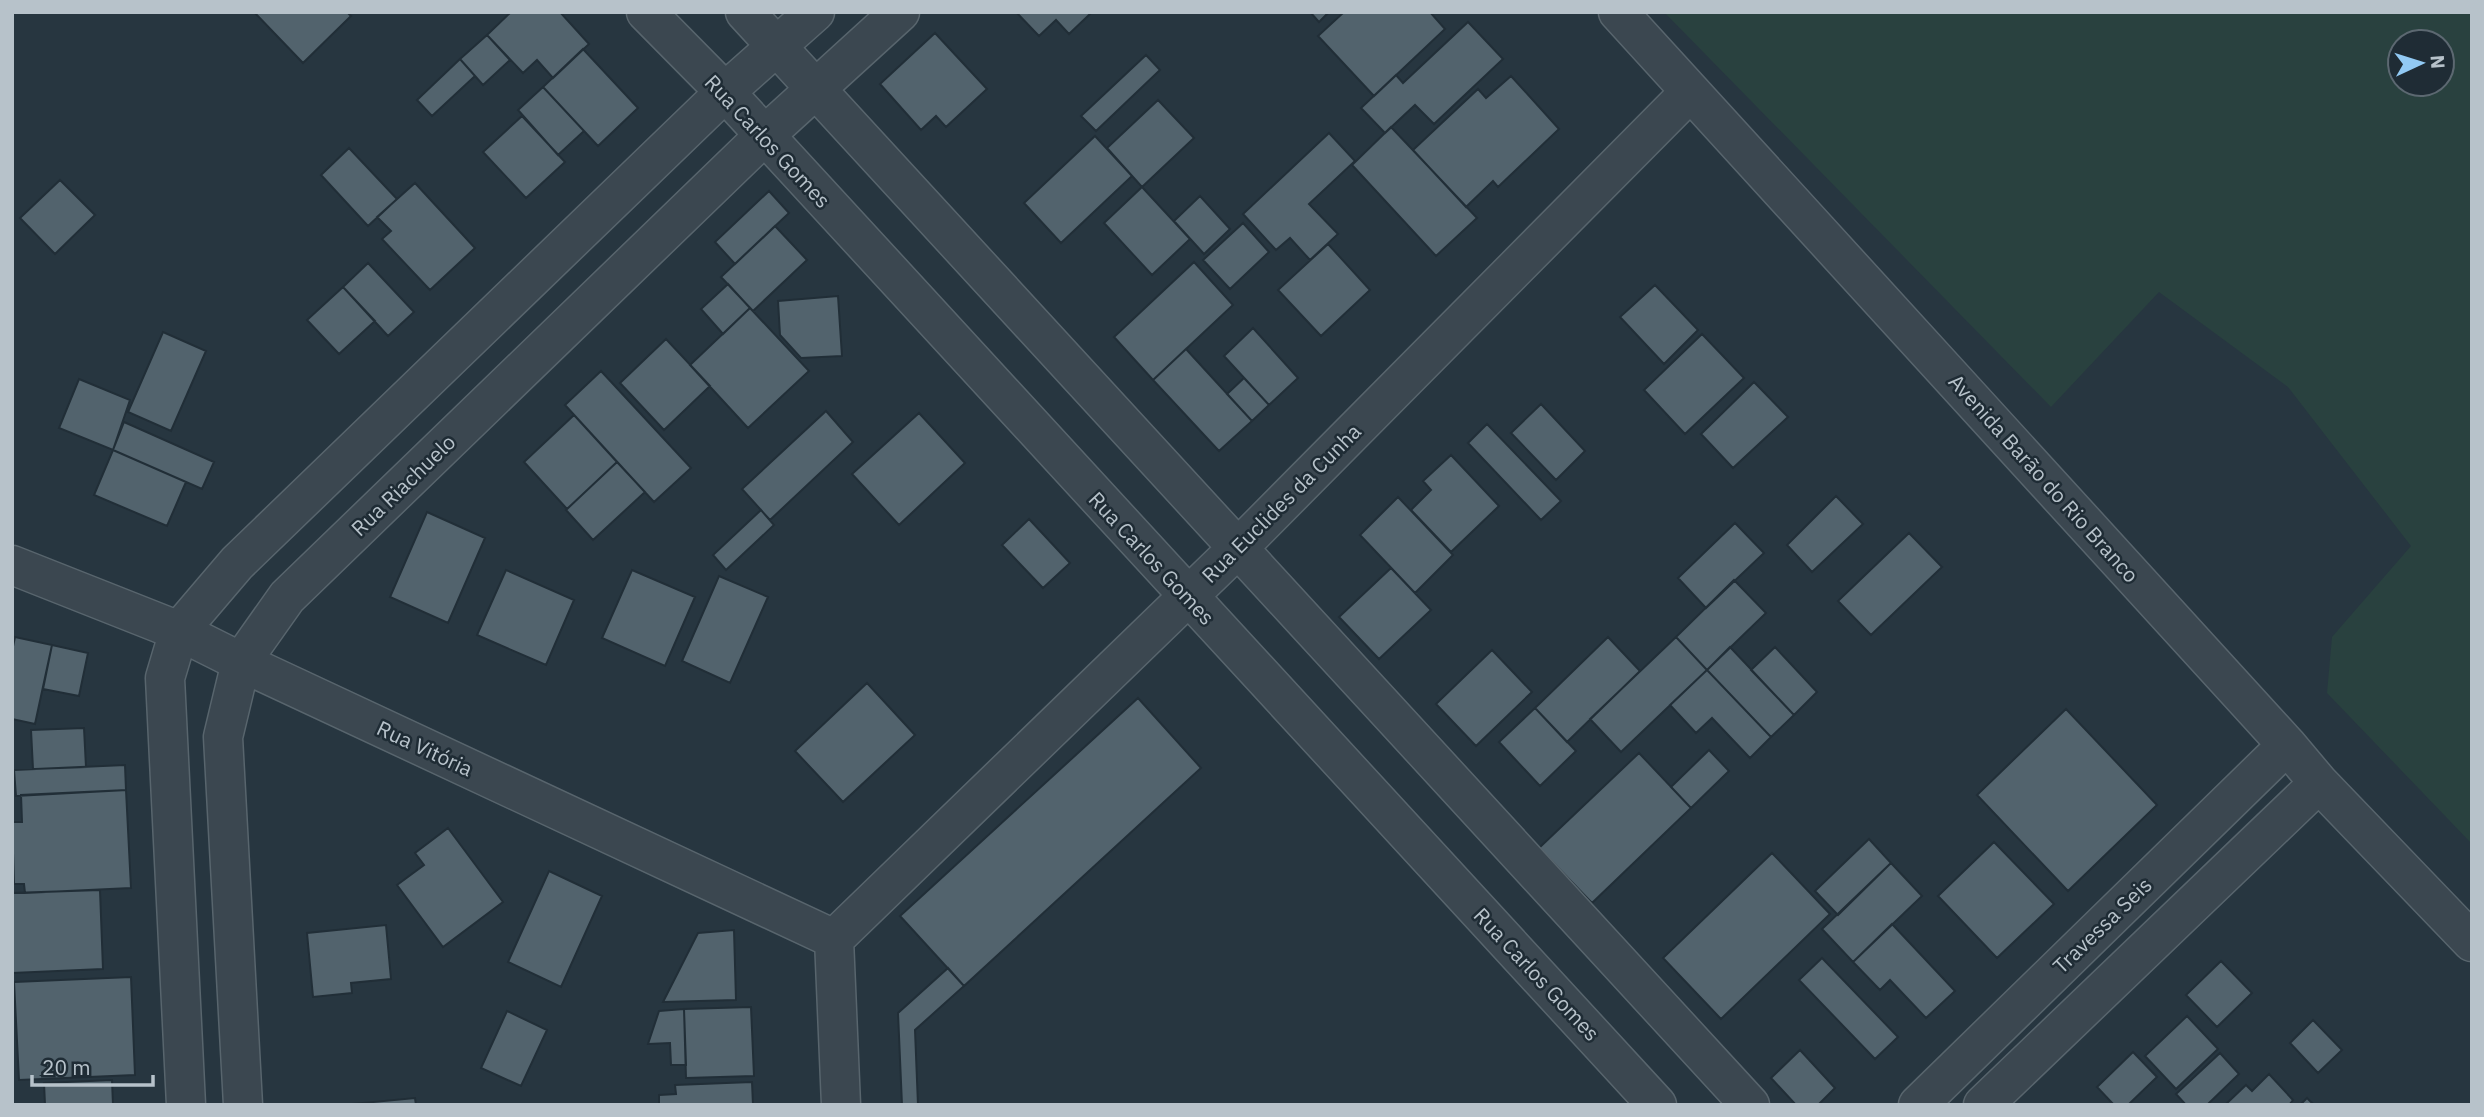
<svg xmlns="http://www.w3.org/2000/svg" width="2484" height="1117" viewBox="0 0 2484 1117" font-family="'IBM Plex Sans',sans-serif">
	<rect width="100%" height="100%" fill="#273640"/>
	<path fill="#29413f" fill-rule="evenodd" d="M1664,12H2472V844L2327,693L2332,637L2411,546L2288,387L2159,292L2051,407ZM2400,42H2442V84H2400Z"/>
	<path fill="#52636d" stroke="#212e37" stroke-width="2" d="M254,12H347L351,16L303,63Z
		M511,12H560L589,44L553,78L537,60L523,73L487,35Z
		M1016,12H1089L1090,14L1069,34L1056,20L1039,36Z
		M1310,12H1329L1319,22Z
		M1344,12H1430L1445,29L1374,96L1318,36Z
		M1468,22L1503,59L1434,124L1415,105L1385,133L1361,108L1396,75L1403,83Z
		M935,33L987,89L946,127L936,116L921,130L880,84Z
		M487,35L510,60L483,85L460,59Z
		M583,49L638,108L598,146L543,87Z
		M1146,55L1160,70L1096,131L1081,116Z
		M460,59L475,76L432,116L417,100Z
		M1511,76L1559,129L1498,187L1493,181L1466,207L1413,150L1478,89L1486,98Z
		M543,87L584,131L558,155L518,110Z
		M1158,100L1194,138L1142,187L1107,148Z
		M522,116L565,162L526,198L483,152Z
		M1391,127L1477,218L1436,256L1352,165Z
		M1329,133L1355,161L1309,204L1338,234L1310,260L1290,238L1276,250L1243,214Z
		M1095,136L1132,176L1061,243L1024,203Z
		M349,148L397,199L368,226L321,175Z
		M60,180L95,215L55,254L20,218Z
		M415,183L475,248L430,290L382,239L391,231L377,217Z
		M1142,187L1190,239L1152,275L1104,223Z
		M769,191L789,213L735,264L715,242Z
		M1200,196L1230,229L1204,254L1174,221Z
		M1243,223L1269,252L1230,289L1203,260Z
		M775,226L807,260L753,311L721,277Z
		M1328,244L1370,290L1321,336L1278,290Z
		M1194,262L1233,305L1153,380L1114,337Z
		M368,263L414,312L388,336L343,287Z
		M728,284L750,308L723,334L701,309Z
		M1655,285L1698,330L1664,364L1620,317Z
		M343,287L375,321L339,354L307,320Z
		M838,296L842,356L801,358L780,335L778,301Z
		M750,308L809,371L748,428L690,365Z
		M1253,328L1298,378L1269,405L1224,356Z
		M163,332L206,351L171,431L128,412Z
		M1702,334L1744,378L1685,434L1644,390Z
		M666,339L710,386L664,430L620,383Z
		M1186,349L1252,421L1219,451L1153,380Z
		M601,371L691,468L654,502L565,405Z
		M1244,378L1269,405L1252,421L1227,394Z
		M79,379L130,400L113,450L59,428Z
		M1754,382L1788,417L1733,468L1701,434Z
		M1541,404L1585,451L1556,480L1511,433Z
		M826,411L853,442L770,520L742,489Z
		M919,413L965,463L899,525L852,474Z
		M574,415L617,462L567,509L524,462Z
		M124,422L214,462L202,489L113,450Z
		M1487,424L1561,501L1541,520L1468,443Z
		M113,450L186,482L167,526L94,495Z
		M1451,455L1499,506L1451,552L1411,510L1431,490L1423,481Z
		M617,462L645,492L593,540L566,510Z
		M1836,496L1863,524L1812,572L1787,545Z
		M1398,497L1453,555L1415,593L1360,535Z
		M761,510L774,525L726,570L713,555Z
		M427,512L485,538L448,623L390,597Z
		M1029,519L1070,563L1043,588L1002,545Z
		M1735,523L1764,553L1706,608L1678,578Z
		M1909,533L1942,567L1871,635L1838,601Z
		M1391,568L1431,610L1379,659L1339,617Z
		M506,570L574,600L546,665L477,635Z
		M632,570L695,597L665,666L602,638Z
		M719,576L768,597L730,683L682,661Z
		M1734,580L1766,613L1707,670L1676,637Z
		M15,637L52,645L35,724L12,719V651Z
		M1608,637L1640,671L1567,742L1535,708Z
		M1676,637L1707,670L1621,752L1590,719Z
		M52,645L88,653L79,696L43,689Z
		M1730,647L1794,715L1771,737L1707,670Z
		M1775,647L1817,692L1794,715L1751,670Z
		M1492,650L1532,692L1476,746L1436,704Z
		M1707,670L1771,737L1750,758L1712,718L1696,733L1670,705Z
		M867,683L915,735L843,802L795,751Z
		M1138,698L1201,768L964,986L900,916Z
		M1535,708L1576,751L1540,786L1499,742Z
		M2066,709L2157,805L2068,891L1977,795Z
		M84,728L86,767L33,769L31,730Z
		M1709,750L1729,771L1691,808L1671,787Z
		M1639,753L1691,808L1592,903L1539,848Z
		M125,765L126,790L16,796L14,770Z
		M126,790L131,888L25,893L24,884H14L12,822H22L21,795Z
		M448,828L503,902L443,947L397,885L424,865L415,853Z
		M1869,839L1891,863L1838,915L1815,891Z
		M1994,842L2054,904L1997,958L1938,896Z
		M1772,853L1830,914L1721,1019L1663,958Z
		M1891,863L1922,896L1853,962L1822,929Z
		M549,871L602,896L561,987L508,962Z
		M100,890L103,969L12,973V893Z
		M1892,924L1955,991L1926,1018L1890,980L1880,990L1853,962Z
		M386,925L391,979L351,983L352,993L313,997L307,933Z
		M734,930L736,1000L663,1002L698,933Z
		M1822,958L1898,1037L1875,1059L1799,980Z
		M2221,961L2252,993L2217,1027L2186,995Z
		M948,968L964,986L915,1030L918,1105H902L898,1013Z
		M131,977L135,1075L19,1080L14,982Z
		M751,1007L754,1076L686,1078L684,1009Z
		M684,1009L686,1065H671L670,1043L648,1044L659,1011Z
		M507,1011L547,1030L521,1086L481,1068Z
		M2187,1016L2218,1049L2176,1089L2145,1056Z
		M2313,1020L2342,1050L2318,1073L2290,1043Z
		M1800,1050L1835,1088L1818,1105H1796L1771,1078Z
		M2133,1052L2157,1077L2128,1105H2114L2097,1087Z
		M2220,1053L2239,1074L2207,1105H2186L2176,1094Z
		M2269,1074L2293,1100L2289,1105H2225L2246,1085L2252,1091Z
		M112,1080L113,1105H45L44,1083Z
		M752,1082L753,1105H659V1095L676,1094L675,1085Z
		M415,1098L416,1105H342Z
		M2307,1098L2314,1105H2300Z"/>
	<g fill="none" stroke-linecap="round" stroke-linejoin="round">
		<g stroke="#58656d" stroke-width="41">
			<path id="minor" d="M646,12L725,92L1657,1105
				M745,12L1750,1105
				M1618,12L2287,745L2319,783L2472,942
				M12,565L179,631L241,662L834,939
				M186,1105L165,678L179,631L237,563L725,92L815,12
				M243,1105L223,737L241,662L287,597L764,136L900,12
				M841,1105L834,939L1239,547L1690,92
				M1918,1105L2287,745
				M1983,1105L2319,783"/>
		</g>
		<use href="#minor" stroke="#3b4750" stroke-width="38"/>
	</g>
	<g text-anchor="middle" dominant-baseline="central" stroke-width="5" stroke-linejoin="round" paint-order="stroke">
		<g font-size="21" fill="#b7c2ca" stroke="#1f2c35">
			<text transform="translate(768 141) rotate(47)">Rua Carlos Gomes</text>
			<text transform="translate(2044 478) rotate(48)">Avenida Barão do Rio Branco</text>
			<text transform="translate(403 485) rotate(-44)">Rua Riachuelo</text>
			<text transform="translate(1281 503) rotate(-45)">Rua Euclides da Cunha</text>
			<text transform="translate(1152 558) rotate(47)">Rua Carlos Gomes</text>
			<text transform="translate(425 748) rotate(25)">Rua Vitória</text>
			<text transform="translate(2102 925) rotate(-44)">Travessa Seis</text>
			<text transform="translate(1537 974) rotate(47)">Rua Carlos Gomes</text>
		</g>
	</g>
	<rect width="2484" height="1117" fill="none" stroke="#b7c2ca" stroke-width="28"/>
	<g transform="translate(2421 63) rotate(86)"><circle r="33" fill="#1f2c35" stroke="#5c6871" stroke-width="2"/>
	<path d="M0-5L12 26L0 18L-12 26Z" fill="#92caf4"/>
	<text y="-10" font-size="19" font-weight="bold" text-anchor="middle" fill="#b7c2ca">N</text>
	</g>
	<path d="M32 1075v10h121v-10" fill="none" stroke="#b7c2ca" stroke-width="3.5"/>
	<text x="42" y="1075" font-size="21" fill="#b7c2ca" stroke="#1f2c35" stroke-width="5" paint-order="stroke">20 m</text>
</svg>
